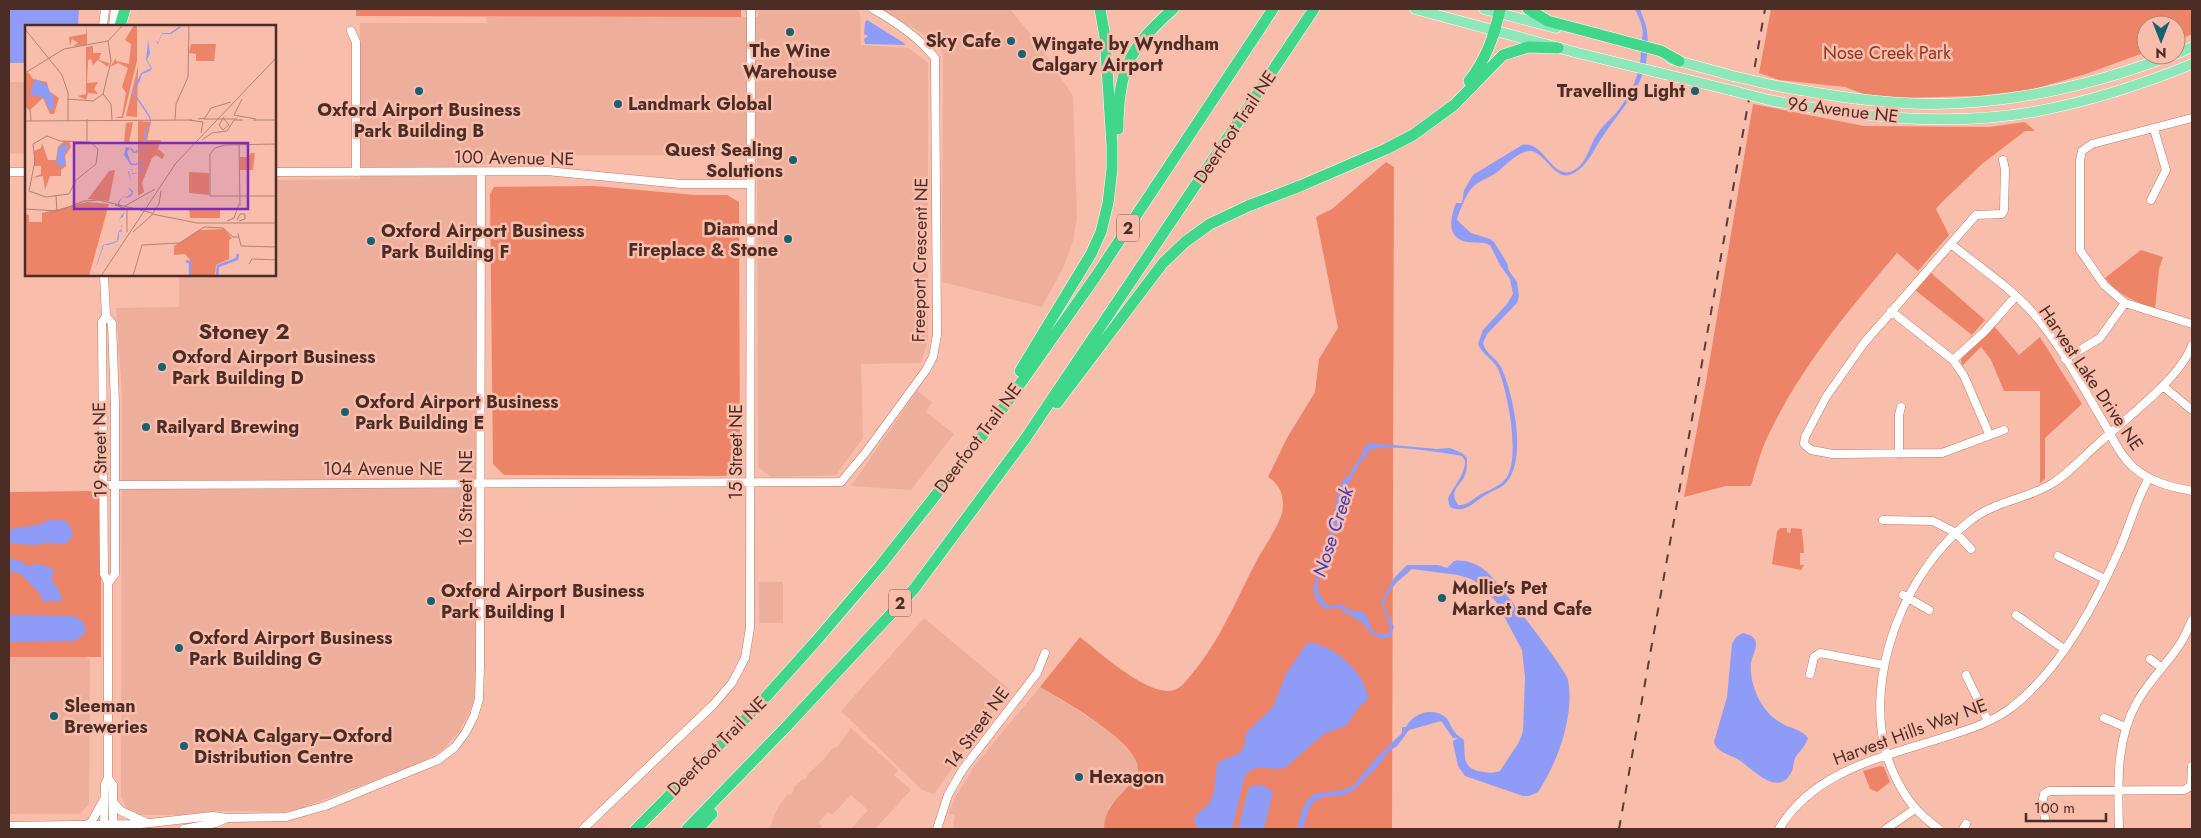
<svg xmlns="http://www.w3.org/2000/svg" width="2201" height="838" viewBox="0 0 2201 838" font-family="Jost,sans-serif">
	<rect width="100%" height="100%" fill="#f9bdac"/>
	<path fill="#eeae9c" d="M759,9H855L860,13L861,45L909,48L928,63V340L921,363L861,364L863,438L836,475L771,477L758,467L757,156L487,155L486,165H476V683L473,704L461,729L443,750L420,763L299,809L284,812L213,811L180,815H138L127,810L121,796L122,395L116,308L179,307V275H275V180L360,179V23H487L486,17H758Z
		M878,9H1010L1037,42L1073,96L1077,217L1073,241L1064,266L1042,307L942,282L943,53L921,32Z
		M9,82H26V154L9,153Z
		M917,391L932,402L926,412L954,434L911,490L851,486Z
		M759,582H783V623H759Z
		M924,618L1009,689L934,794L922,790L841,711Z
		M9,657H86L90,660L89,804L80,814H9Z
		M1040,687L1112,732L1136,759L1139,770L1136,777L1109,807L1104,829H953L955,814H948L956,796L976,764Z
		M851,728L898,770L894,775L911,790L875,829H851L868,810L851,795L832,815L828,812L818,823L822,826L819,829H769L778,807L788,794L791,795L794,790L793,788L803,779L805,780L808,774L823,760L832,749L838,746Z"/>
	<path fill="#ed8467" d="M356,9H741V17L356,16Z
		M1771,9H2192V34L2176,41V25H2146V52L2086,74L2030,90L1976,96L1901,98L1869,96L1845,87L1779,80L1759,73Z
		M1753,104L1864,126L1989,127L2025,122L2035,131H2025L1982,164L1940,204L1936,209L1949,235L1918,271L1897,253C1848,311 1799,369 1767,438C1760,453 1756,470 1751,486H1726L1684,497L1706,382Z
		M1386,162L1394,167L1392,829H1104C1105,804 1121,797 1135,778C1156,750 1060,699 1040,687L1080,637C1099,652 1150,698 1174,690C1181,688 1186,681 1191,675C1220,641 1236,600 1257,560C1263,549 1279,525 1282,513C1285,498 1281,485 1268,477L1287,438L1315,392L1319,359L1338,328L1316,217L1332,209Z
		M595,186L695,195H727L739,202L740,469L725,476L504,475L493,464L490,194L494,187Z
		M2141,250L2163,257L2159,269L2155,309C2135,302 2119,295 2105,278Z
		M1930,272L1985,320L1972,335L1915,290Z
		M1994,326L2019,355L2040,337L2082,404L2045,438V479L2040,483V391H2004L1991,360L1981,347L1962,366L1961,359Z
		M95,491L101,495V657H9V492Z
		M1780,528H1787V532L1790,533L1791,528L1802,529L1804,553H1800V565H1804L1801,570L1772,564L1777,532Z
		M1880,766L1884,767L1890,782L1877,792L1870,789L1863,771Z"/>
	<path fill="#8e9bf7" d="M9,9H79L78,26H26V63H9Z
		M1635,9H1640C1642,16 1646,23 1647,31C1653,80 1625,103 1601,139C1593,151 1586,168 1572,174C1555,182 1546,153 1531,151C1519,150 1505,166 1496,173C1486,180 1480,179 1471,189C1467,193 1458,214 1457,220L1471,233L1490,239L1494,242L1507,263L1509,271L1517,282L1519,296L1517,303L1487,334L1483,343C1485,353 1496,358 1501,367C1513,393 1526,454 1509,479C1503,489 1492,490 1484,496C1473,503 1464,514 1450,507L1448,499C1453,486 1465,476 1465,461L1462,456C1445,453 1384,443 1370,450L1357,468L1345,490L1341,523L1330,539L1324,569L1317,583L1319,594L1328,606C1332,606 1335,604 1340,605C1344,605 1346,609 1350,610C1354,612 1358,611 1362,612C1374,615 1364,641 1390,632V627L1381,602L1394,578L1407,565H1438L1447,568L1454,561C1465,559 1477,564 1486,571C1496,579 1567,671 1568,680C1575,715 1557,764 1538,792L1529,796H1523L1465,776L1458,766L1453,743V741L1458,738H1453L1441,721L1409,730L1397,746L1388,752L1379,765L1354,790L1344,795L1323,797L1314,802L1309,809L1303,829H1297L1302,810L1307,800L1315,794L1343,790L1353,786L1378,756L1402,733V727H1406C1412,714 1431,707 1444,716C1450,720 1450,727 1455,732C1457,736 1461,737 1464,740C1465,757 1462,770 1484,772C1490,773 1494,773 1500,771L1519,742L1523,731L1525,677L1522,650L1497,603L1481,585L1471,579L1458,575L1412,569L1396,583L1386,597L1384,606L1394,627L1390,637C1375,642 1369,630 1361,621L1357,620L1339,608L1325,609L1316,600L1313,588L1330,532L1339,488L1344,479L1350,475C1351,468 1354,467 1358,461C1363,455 1361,451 1369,443L1437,449L1450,448L1462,453L1467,458C1467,465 1467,473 1463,479C1456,489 1450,493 1458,505C1469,506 1475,496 1485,492C1493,489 1502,484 1507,477C1520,455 1508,395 1499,371C1495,360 1482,355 1478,344L1483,330L1507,304L1513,294L1510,279L1500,265L1490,245C1482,241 1472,244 1463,241C1446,235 1451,216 1456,203H1462L1464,190L1473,175L1522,145C1543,140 1551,177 1570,172C1586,167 1589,147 1596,136C1601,127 1610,120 1616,113C1632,94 1642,70 1641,46C1641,40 1644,33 1642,27C1641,21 1637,14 1635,9Z
		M867,20L904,43L905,45L865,44L864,39L868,36L864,34L865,22Z
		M49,520H62L68,522L73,535L66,544L44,543C36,548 19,543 9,543V530C22,525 37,528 49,520Z
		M9,558L21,561L27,566L38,564L52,568L54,574L51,579L58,589L63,601H41V595L21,574L9,571Z
		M9,615L73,616C83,620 86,623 85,634L74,641L9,642Z
		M1743,633C1764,638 1754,649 1751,663C1750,672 1752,682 1755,690C1760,705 1770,718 1785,725C1793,729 1802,730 1808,738C1806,746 1799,751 1795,758C1793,763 1794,769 1791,773C1777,798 1752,768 1739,760C1730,754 1717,753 1714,742L1727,697L1732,644L1736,637Z
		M1307,643C1331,641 1369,676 1368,700L1359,707L1346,726L1324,734L1287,766C1272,775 1261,759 1245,775L1232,829H1202L1197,827C1188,814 1205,811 1210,802C1217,790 1214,775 1218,762L1240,753L1244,746L1246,733L1273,707L1286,674Z
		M1263,785L1273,792L1264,829H1238L1248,790L1251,786Z"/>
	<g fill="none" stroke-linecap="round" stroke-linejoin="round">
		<g stroke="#c17c68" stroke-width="9">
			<path id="minor" d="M103,26L105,9
				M113,26L115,9
				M351,31L356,42V172
				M2192,118L2092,144L2082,151L2080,160V250L2104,285L2125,303L2192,324
				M2003,160L2005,169L2004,210L2002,214L1976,215L1864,343L1826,397L1805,437L1804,444L1811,450L1833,454L1942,453L2004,430
				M9,172H26
				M275,172L547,171L681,184H751
				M2151,200L2166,170L2154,129
				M1951,244C1978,266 2010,287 2033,313C2061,345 2082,386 2104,423C2113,438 2119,454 2133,467C2150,482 2171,487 2192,491
				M104,275L106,316L102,322L104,574L108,583V778L105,784L104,829
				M1891,311L1953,360L1964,376L1989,434
				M106,316L112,323L115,405V574L108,583
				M2065,359L2100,338L2125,303
				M1953,360L1985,331L2015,297
				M2163,386L2192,410
				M1899,454V415L1901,407
				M105,485L841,482L866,452L926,370L933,357L937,335L935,58C919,37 896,22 873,9
				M1883,520L1933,521L1956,533L1971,549
				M2058,556L2105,579
				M1903,595L1929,610
				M2016,615L2064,649
				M2150,659L2161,667
				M1810,674L1814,657L1820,653L1884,665
				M1966,675L1988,721
				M2104,718L2125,727
				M108,778L113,785V829
				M113,802L121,811L145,822
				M2045,818L2042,804L2044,794L2049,791L2184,790L2191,786L2192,766
				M9,826L141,824L213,816L227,818L286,817L325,806L438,760L455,747L466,732L474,716L479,699L480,665L481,172
				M86,826L92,821L103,801
				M184,829L216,823L227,818
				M583,829L713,705L732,683L745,658L750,628L751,9
				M937,829L948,795L963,769L1037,673L1045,653
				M1779,829C1816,767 1890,756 1954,734C1974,728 1996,720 2012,707C2061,669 2096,603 2120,548C2130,525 2136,500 2149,478
				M1886,829L1915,809
				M1939,829C1931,823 1923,817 1916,809C1904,796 1892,773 1887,756C1863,676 1905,570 1971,520C1995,501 2028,499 2053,483C2070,472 2084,456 2099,443C2126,418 2180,379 2192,345
				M1963,829L1966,824
				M2119,829C2118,786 2115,741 2137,702C2149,681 2165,666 2178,647C2184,639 2188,629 2192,620"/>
		</g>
		<g stroke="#fff" stroke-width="11">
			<path id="major" d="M1415,9L1578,53L1730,90
				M1484,9L1556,28
				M2176,54L2192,47
				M1671,59L1733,76
				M1772,85C1826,95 1880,104 1934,104C2016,103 2097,84 2172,55
				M1769,100C1855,117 1946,127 2033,112C2087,102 2141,85 2192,64"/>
		</g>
		<g stroke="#fff" stroke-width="12">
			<path id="highway" d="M1528,9L1548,21L1661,51L1679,61
				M120,26L125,9
				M1469,81C1485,61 1495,34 1500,9
				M1118,129C1118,70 1129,48 1173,9
				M1020,371L1091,254L1101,232L1108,203L1112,169V146L1105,37L1100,9
				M1057,403L1163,263L1185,242L1210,224L1248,206L1300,186L1386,149L1413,135L1454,105L1503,55L1528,47L1558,48
				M636,829L755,709L816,641L880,566L994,421L1096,276L1273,9
				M687,829L785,728L914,589L1025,439L1314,9
				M698,829L712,814"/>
		</g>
		<use href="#minor" stroke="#fff" stroke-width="8"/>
		<use href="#major" stroke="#8de7b9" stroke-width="10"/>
		<use href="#highway" stroke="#41d78a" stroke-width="11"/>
		<path stroke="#5d3c33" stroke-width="2" stroke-dasharray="9 9" stroke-linecap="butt" d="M1619,829L1765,9"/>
		<g stroke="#fff" stroke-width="11" stroke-linecap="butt">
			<path id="major-bridge" d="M1733,76L1772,85
				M1730,90L1769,100"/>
		</g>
		<use href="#major-bridge" stroke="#8de7b9" stroke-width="10"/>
	</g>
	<g fill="#196070" stroke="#f9bdac" stroke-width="2">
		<circle cx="790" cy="32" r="5"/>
		<circle cx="1011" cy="41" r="5"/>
		<circle cx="1022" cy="54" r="5"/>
		<circle cx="419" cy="91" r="5"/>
		<circle cx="1695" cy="91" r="5"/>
		<circle cx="618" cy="104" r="5"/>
		<circle cx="793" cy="160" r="5"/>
		<circle cx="788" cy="239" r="5"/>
		<circle cx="371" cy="241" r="5"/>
		<circle cx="162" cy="367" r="5"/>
		<circle cx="345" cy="412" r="5"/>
		<circle cx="146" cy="427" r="5"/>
		<circle cx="1442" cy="598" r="5"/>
		<circle cx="431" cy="601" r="5"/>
		<circle cx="179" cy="648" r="5"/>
		<circle cx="54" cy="716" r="5"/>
		<circle cx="184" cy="746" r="5"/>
		<circle cx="1079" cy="777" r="5"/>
	</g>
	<g text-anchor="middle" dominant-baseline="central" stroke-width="5" stroke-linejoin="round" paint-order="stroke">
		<g fill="#f9bdac" stroke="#7f584e" stroke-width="1">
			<rect x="1117" y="214.5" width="22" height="27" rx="4"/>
			<rect x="889" y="589.5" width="22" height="27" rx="4"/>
		</g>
		<g font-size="16" font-weight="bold" fill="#4b2d25">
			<text x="1128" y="228">2</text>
			<text x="900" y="603">2</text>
		</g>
		<g font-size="18" font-weight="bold" fill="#4b2d25" stroke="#f9bdac" text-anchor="start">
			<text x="1001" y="41" text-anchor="end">Sky Cafe</text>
			<text x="1032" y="44">Wingate by Wyndham<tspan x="1032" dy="21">Calgary Airport</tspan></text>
			<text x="790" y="51" text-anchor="middle">The Wine<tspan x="790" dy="21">Warehouse</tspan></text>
			<text x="1685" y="91" text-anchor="end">Travelling Light</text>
			<text x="628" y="104">Landmark Global</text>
			<text x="419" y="110" text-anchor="middle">Oxford Airport Business<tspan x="419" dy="21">Park Building B</tspan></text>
			<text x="783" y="150" text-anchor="end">Quest Sealing<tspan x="783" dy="21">Solutions</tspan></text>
			<text x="778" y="229" text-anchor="end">Diamond<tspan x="778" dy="21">Fireplace &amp; Stone</tspan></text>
			<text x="381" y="231">Oxford Airport Business<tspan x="381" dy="21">Park Building F</tspan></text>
			<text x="172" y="357">Oxford Airport Business<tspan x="172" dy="21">Park Building D</tspan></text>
			<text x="355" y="402">Oxford Airport Business<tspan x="355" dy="21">Park Building E</tspan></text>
			<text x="156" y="427">Railyard Brewing</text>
			<text x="1452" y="588">Mollie's Pet<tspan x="1452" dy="21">Market and Cafe</tspan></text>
			<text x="441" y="591">Oxford Airport Business<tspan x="441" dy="21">Park Building I</tspan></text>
			<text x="189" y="638">Oxford Airport Business<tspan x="189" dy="21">Park Building G</tspan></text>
			<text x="64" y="706">Sleeman<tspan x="64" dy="21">Breweries</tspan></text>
			<text x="194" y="736">RONA Calgary–Oxford<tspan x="194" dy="21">Distribution Centre</tspan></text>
			<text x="1089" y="777">Hexagon</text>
		</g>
		<g font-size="18" fill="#8c3822" stroke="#f9bdac">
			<text x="1887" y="53">Nose Creek Park</text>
		</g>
		<g font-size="18" fill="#4b2d25" stroke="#f9bdac">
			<text transform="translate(1843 110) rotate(7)">96 Avenue NE</text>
			<text transform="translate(1235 127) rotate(-56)">Deerfoot Trail NE</text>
			<text transform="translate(514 158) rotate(1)">100 Avenue NE</text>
			<text transform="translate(920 260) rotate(-89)">Freeport Crescent NE</text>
			<text transform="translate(2091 378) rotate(56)">Harvest Lake Drive NE</text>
			<text transform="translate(978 438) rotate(-53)">Deerfoot Trail NE</text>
			<text transform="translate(100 450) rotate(-91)">19 Street NE</text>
			<text transform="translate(736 452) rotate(-90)">15 Street NE</text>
			<text x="383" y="469">104 Avenue NE</text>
			<text transform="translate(466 498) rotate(-90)">16 Street NE</text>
			<text transform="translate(977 728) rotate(-54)">14 Street NE</text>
			<text transform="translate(1910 732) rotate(-20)">Harvest Hills Way NE</text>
			<text transform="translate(717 746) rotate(-45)">Deerfoot Trail NE</text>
		</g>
		<g font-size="19" font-style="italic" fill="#403cbf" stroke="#f9bdac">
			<text transform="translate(1333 532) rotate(-72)">Nose Creek</text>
		</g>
		<g font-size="22" font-weight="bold" fill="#4b2d25" stroke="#f9bdac">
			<text x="244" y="331">Stoney 2</text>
		</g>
	</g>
	<g transform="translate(25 25)">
		<rect width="251" height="251" fill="#f9bdac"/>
		<path d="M62,0V20L48,21L53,18L47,14L45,21L44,12L61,9ZM109,0H112V36L98,93H90L97,91L101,68L97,62L103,43L93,38L85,42L91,33V36L104,39L106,19L100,15ZM166,19H191L189,36H171V29L164,28ZM68,21V28H76L74,35L84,38L83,42L73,35L68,40L66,34L63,35L62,58L73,57L69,64L73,69L63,68L61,75L53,71L61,69V22ZM113,41L112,92L101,91ZM3,47L8,54L22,57L24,66L34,73L29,89H25L18,73L5,85L0,80V49ZM113,96L126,97L122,115H136L133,124L140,130L137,134L131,130L127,133L117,158L119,167L113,171ZM108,97L104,118L99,117L101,98ZM39,116H44L46,122L40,131L41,141L36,145V151H25L20,165L18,151L7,153L16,149V141H9V126L16,123L17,118L23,135H31L33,122ZM226,128H230L228,145H215V132H223ZM90,145L84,176L63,174L84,146ZM164,147L184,148V170L164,168ZM62,177L84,179L64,251H0V189L4,190V197H17V188ZM164,183H195V193H165ZM199,204L207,213L204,215V234L191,240L190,251H165V235L160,229L149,230V221L174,205Z" fill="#ed8467"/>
		<path d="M150,0H155V3L146,9H137L133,19L132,18L131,15L127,12L123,15L125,28L122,35L127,43L125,46L117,49L114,58L108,66L125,91L126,97L123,105H119L121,109L120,118L119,121L111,128H108L105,123L102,127L106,138L111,139L113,137V134L118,136L119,138L117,146L115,149H107V147L108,145L107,144L104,147L106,157L103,162L108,166V168L106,171L102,173L98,171L94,178L99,187L98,192L94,194L95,196L96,200H97V202L96,205L98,206L94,207V213L92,217L83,220H79L72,240L71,241L69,249L68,251L78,220L92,216L93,208L94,206L97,203L94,194L99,187L93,180V177L98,171L102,172L107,168L103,162L106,157L103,147L108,144V145L107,148L114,149L119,138L113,134L114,137L112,140H106L99,130L101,122L107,123L109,127L119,121V105L125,100L124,92L107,67L116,48L126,43L121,35L123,15L127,12L131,15L133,18L137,8H145L155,1ZM10,54L21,59L29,74L28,85L24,84L19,73L5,69ZM44,120L39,131L41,139L36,142L31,138L34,121Z" fill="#8e9bf7"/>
		<path fill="none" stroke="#8e9bf7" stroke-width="2.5" d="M161,236L165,237V251M192,251L193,241L212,234L213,229"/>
		<path fill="none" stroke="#b38376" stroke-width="1" d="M0,4L37,50L43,68V96M0,48L39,24L83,16L98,0M78,69L86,79L87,95M42,74L68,76L78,69L86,36L83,16M217,74L209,90L231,94M0,81L5,85L6,96M199,92L194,100L198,105L204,100L199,94M173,94L180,93L186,83L206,77M178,94H212M150,95L151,79L163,52L164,0M164,95L178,97L176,108M228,95H252M0,96L167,95M22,111L35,116L65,117L73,124L71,139L51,155L44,169L21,172L4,166L10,136L8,119ZM177,115L187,108L202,106L209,95H218M62,116V94M214,118L215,181M252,119L200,120L190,123L185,129V171H252M31,170L32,187M90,180L102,184V207M100,181L130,164M0,184L33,186L59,176L74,175L127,188M127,189L172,198H252M212,195L215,189H220V194L214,196M202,196L209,193L214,179M108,207L126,191L134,179L136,166M213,208L216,221L252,222M224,239L227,234L252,235M76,251L151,138L252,32M108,251L117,220L155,218L179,202L198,203L208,212H214"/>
		<path fill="#7b2cbf" fill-opacity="0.15" stroke="#7b2cbf" stroke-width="2.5" d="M49,118H223V184H49Z"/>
		<rect width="251" height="251" fill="none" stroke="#4b2d25" stroke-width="2.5"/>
	</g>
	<rect width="2201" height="838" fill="none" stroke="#4b2d25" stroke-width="20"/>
	<g transform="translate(2161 40) rotate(180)"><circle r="24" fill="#f9bdac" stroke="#b38376"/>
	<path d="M0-4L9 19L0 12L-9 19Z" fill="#196070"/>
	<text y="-8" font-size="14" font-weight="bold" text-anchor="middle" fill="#4b2d25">N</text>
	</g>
	<path d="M2026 813v8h80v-8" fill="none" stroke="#4b2d25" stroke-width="2.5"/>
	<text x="2034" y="813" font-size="15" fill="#4b2d25" stroke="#f9bdac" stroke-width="4" paint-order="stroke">100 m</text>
</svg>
